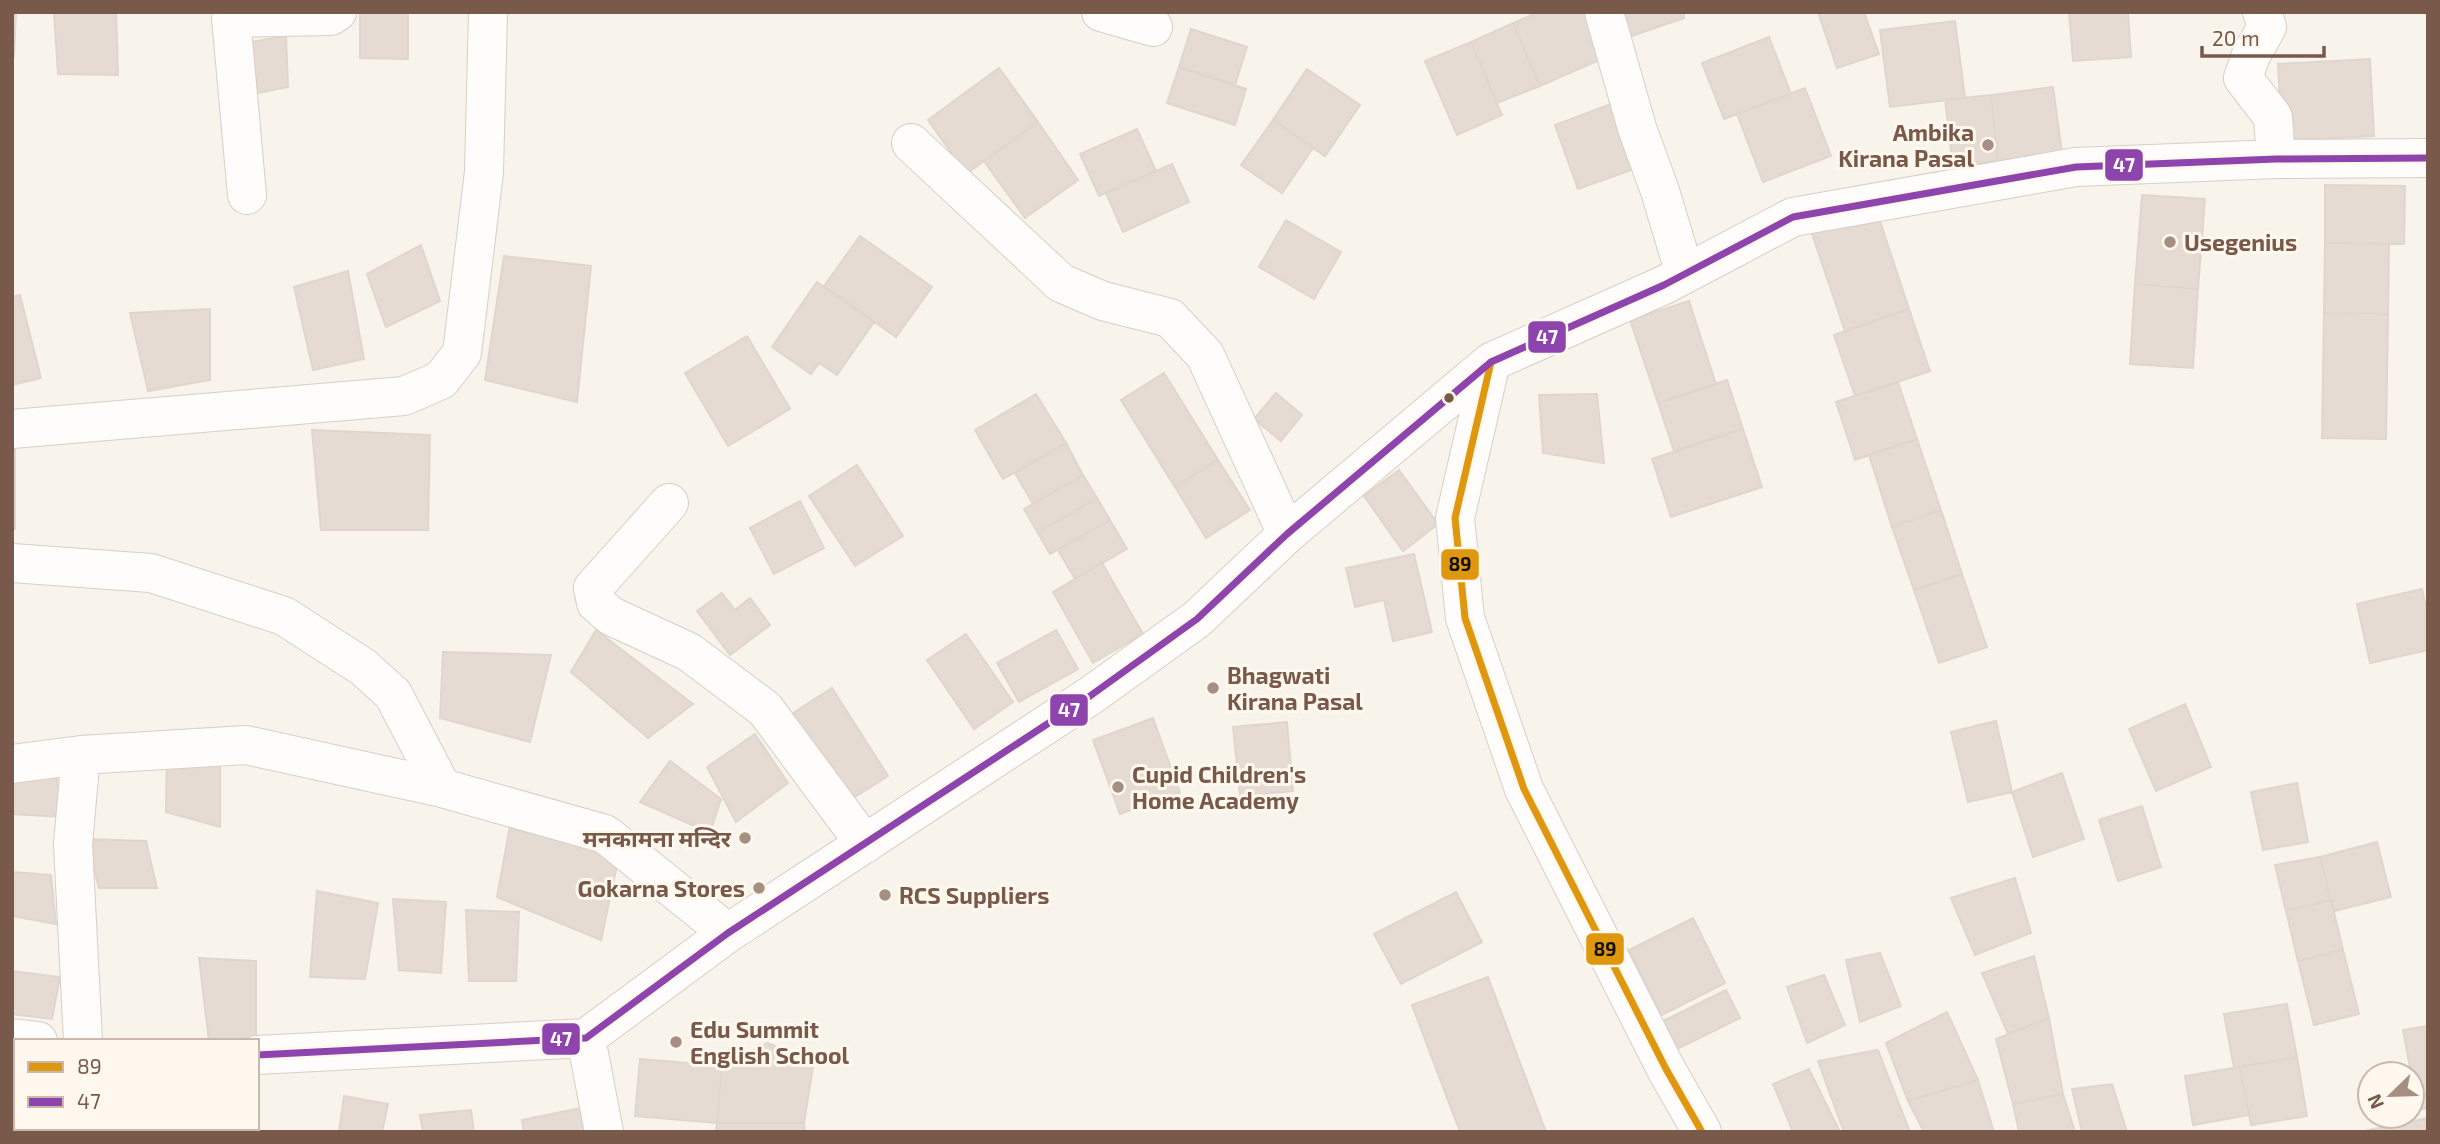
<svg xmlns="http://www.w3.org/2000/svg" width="2440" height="1144" viewBox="0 0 2440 1144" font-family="'Exo 2','Noto Sans Devanagari',sans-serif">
	<rect width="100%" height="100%" fill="#f8f3eb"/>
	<path fill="#e5dbd3" stroke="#e1d6cd" stroke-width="2" d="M12,12H16L14,56H12Z
		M54,12H116L118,75L58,74Z
		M360,12H408V59L360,58Z
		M1539,12H1584L1604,58L1540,86L1513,23Z
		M1610,12H1683L1684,18L1620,40Z
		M1818,12H1864L1879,54L1837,68Z
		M2069,12H2128L2131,57L2073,61Z
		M1955,21L1965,98L1890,107L1880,30Z
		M1513,23L1540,86L1497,103L1471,42Z
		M1191,29L1247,47L1235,85L1179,67Z
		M286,36L288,87L252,94L246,43Z
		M1769,37L1791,94L1724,119L1702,63Z
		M1471,42L1502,115L1457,135L1425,61Z
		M2370,59L2374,136L2282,141L2278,64Z
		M1179,67L1246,89L1235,125L1167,103Z
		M999,68L1038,122L966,174L928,120Z
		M1307,69L1360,105L1325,156L1273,120Z
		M2053,87L2062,153L1998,161L1991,95Z
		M1805,88L1831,156L1763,182L1737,114Z
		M1991,95L1998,161L1953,166L1945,100Z
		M1616,102L1640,167L1578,189L1555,125Z
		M1273,120L1313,148L1282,193L1241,165Z
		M1038,122L1078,180L1025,218L984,161Z
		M1137,129L1156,171L1099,196L1080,154Z
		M1172,164L1189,202L1123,232L1106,193Z
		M2325,185L2405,186L2404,244L2325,243Z
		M2142,195L2205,199L2198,289L2135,284Z
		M1876,209L1909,309L1845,331L1811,231Z
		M1286,220L1341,252L1314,299L1259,267Z
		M860,236L932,287L896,337L824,286Z
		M2325,243L2389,244L2388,314L2324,313Z
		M421,245L440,301L386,327L367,274Z
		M504,256L591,266L577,402L485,380Z
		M348,271L364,359L313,370L294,287Z
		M817,282L874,322L837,375L819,363L811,374L772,347Z
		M2135,284L2198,289L2193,368L2130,364Z
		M20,295L41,378L12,385V297Z
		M1689,301L1716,384L1658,403L1630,320Z
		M210,309V380L148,391L130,313Z
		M1909,309L1930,371L1855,396L1834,335Z
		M2324,313L2388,314L2386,439L2322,438Z
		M747,336L790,409L728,446L685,373Z
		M1164,373L1218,460L1175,487L1121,400Z
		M1727,380L1743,429L1674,451L1658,403Z
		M1898,382L1917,439L1855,460L1836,402Z
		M1276,393L1302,415L1281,441L1254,419Z
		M1036,394L1066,443L1003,479L975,430Z
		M1597,394L1604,463L1543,453L1539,395Z
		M1743,429L1762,487L1671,517L1652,459Z
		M312,430L430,435L428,530H321Z
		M1917,439L1941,510L1892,527L1869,455Z
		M1066,443L1083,475L1033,504L1015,473Z
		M12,445H15V529H12Z
		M1218,460L1250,510L1206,538L1175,487Z
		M857,465L903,536L855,566L809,496Z
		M1399,470L1438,524L1403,551L1364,496Z
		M1083,475L1097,498L1038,533L1024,509Z
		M1097,498L1110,520L1050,554L1038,533Z
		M800,501L824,548L774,574L750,528Z
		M1941,510L1962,574L1914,590L1892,527Z
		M1110,520L1127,549L1075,579L1058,550Z
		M1414,554L1432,632L1393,641L1384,600L1355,607L1346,568Z
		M1102,563L1143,634L1093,663L1053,592Z
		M1962,574L1987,647L1939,663L1914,590Z
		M2422,589L2428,616V650L2370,663L2357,604Z
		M722,593L735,610L750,598L770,625L730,655L697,611Z
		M596,630L693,704L648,738L571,672Z
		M1056,630L1078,669L1019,702L997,663Z
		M966,634L1013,702L974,729L927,660Z
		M443,652L551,655L530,742L440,718Z
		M832,688L888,776L842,805L787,717Z
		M2185,704L2211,767L2156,791L2129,729Z
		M1153,718L1180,793L1120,814L1093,740Z
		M1996,721L2012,792L1968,802L1951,732Z
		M1287,722L1293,791L1240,796L1233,727Z
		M755,734L788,783L736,822L707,767Z
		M167,750L220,757V827L166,812Z
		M670,761L721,799L710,833L640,802Z
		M55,768L63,817L12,814V769Z
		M2062,773L2084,839L2033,857L2012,792Z
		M2297,783L2308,842L2263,850L2251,792Z
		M2142,806L2161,867L2118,881L2099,820Z
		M510,826L619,856L601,940L497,897Z
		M86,839L146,841L157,888H99Z
		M2377,842L2391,897L2334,911L2320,857Z
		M2320,857L2331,900L2286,911L2275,865Z
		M12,872L51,875L56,924L12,916Z
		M2015,878L2031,933L1975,955L1951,898Z
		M317,891L378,903L365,979L310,977Z
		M1456,892L1482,942L1401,984L1374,934Z
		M393,899L446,902L441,973L399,970Z
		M2331,900L2343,950L2298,961L2286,911Z
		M466,910L519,912L516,981H469Z
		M1693,918L1725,983L1662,1015L1629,950Z
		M2343,950L2359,1014L2314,1025L2298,961Z
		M1880,953L1901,1006L1860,1022L1846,960Z
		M2034,956L2049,1018L2008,1034L1982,973Z
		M199,958L256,961V1041H209Z
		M12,971L60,977L52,1019L12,1014Z
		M1824,975L1845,1025L1807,1043L1787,987Z
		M1488,977L1546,1132H1460L1412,1005Z
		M1726,990L1740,1018L1669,1053L1655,1025Z
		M2287,1004L2297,1057L2234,1068L2224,1014Z
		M1947,1012L1978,1080L1908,1101L1886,1043Z
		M2049,1018L2063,1094L2013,1104L1996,1039Z
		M2428,1026V1108L2418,1110L2403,1030Z
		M767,1043L814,1061L804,1123H717L722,1066Z
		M1878,1050L1910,1132H1844L1818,1061Z
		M2297,1057L2307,1116L2251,1125L2240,1067Z
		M640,1059L722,1066L717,1123L635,1116Z
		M2240,1067L2249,1115L2193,1125L2185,1076Z
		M1809,1069L1840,1132H1793L1773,1084Z
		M1978,1080L1994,1132H1924L1908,1101Z
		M2112,1084L2127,1132H2082L2072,1089Z
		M12,1085H16L17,1132H12Z
		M2063,1094L2075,1132H2019L2013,1104Z
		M344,1096L388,1104L382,1132H339Z
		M591,1106L596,1132H524L522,1120Z
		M471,1110L474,1132H423L420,1115Z
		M2428,1118V1132H2359Z
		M717,1123H804L805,1132H716Z
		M30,1128H77V1132H30Z
		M95,1128H139L138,1132H96Z"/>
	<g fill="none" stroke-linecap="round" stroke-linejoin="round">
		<g stroke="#d7cec8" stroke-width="40">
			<path id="minor" d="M1101,12L1153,27
				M1604,12L1637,128L1660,191L1685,274
				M2262,12L2267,27L2251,55L2243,78L2273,117L2276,159
				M911,143L1061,283L1103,301L1170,318L1205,355L1287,534
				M247,195L231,18L331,16L337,12
				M1491,362L1455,518L1465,618L1524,789L1666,1069L1702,1132
				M12,429L404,396L441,380L462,353L484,172L488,12
				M669,503L593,588L596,603L611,616L689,652L765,709L865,844
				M12,563L151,573L284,616L363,667L393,694L442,788
				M81,755L73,844L83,1041
				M12,764L81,755L246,745L442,788L605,834L728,933
				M12,1038L38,1041
				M586,1038L604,1132
				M257,1055L586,1038L728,933L1090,696L1197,619L1287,534L1491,362L1664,285L1793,217L2076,167L2276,159L2428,158"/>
		</g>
		<use href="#minor" stroke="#fefdfc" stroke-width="38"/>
		<g stroke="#fff8ee" stroke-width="12">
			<path id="bus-1" d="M1491,362L1455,518L1465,618L1524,789L1666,1069L1702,1132"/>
		</g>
		<g stroke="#fff8ee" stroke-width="12">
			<path id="bus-2" d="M257,1055L586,1038L728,933L1090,696L1197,619L1287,534L1491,362L1664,285L1793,217L2076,167L2276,159L2428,158"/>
		</g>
		<use href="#bus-1" stroke="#de970f" stroke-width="7"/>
		<use href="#bus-2" stroke="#8e44ad" stroke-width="7"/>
	</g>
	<g fill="#a58f82" stroke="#fff8ee" stroke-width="2.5">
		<circle cx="1988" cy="145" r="7"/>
		<circle cx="2170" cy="242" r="7"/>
		<circle cx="1213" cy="688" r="7"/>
		<circle cx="1118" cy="787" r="7"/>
		<circle cx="745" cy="838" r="7"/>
		<circle cx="759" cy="888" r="7"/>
		<circle cx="885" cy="895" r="7"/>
		<circle cx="676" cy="1042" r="7"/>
	</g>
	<circle fill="#795949" stroke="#fff8ee" stroke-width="2.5" cx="1449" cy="398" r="6"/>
	<g text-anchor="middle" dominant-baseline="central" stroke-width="6" stroke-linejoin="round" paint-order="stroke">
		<g font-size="23" font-weight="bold" fill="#795949" stroke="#fff8ee" text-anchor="start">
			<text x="1974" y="132" text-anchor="end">Ambika<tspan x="1974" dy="26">Kirana Pasal</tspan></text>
			<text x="2184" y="242">Usegenius</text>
			<text x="1227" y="675">Bhagwati<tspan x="1227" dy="26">Kirana Pasal</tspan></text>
			<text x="1132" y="774">Cupid Children's<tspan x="1132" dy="26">Home Academy</tspan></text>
			<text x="731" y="838" text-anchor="end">मनकामना मन्दिर</text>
			<text x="745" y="888" text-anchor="end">Gokarna Stores</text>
			<text x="899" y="895">RCS Suppliers</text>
			<text x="690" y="1029">Edu Summit<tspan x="690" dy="26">English School</tspan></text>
		</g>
	</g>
	<g stroke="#fff8ee" stroke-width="2.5">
		<rect x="2104" y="148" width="40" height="34" rx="7" fill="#8e44ad"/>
		<rect x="1527" y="320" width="40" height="34" rx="7" fill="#8e44ad"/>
		<rect x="1440" y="548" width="40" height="33" rx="7" fill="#de970f"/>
		<rect x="1049" y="693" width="40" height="34" rx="7" fill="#8e44ad"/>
		<rect x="1585" y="932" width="40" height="34" rx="7" fill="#de970f"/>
		<rect x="541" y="1022" width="40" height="34" rx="7" fill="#8e44ad"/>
	</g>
	<g font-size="19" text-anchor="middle" font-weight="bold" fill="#fff">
		<text x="2124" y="172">47</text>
		<text x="1547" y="344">47</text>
		<text x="1069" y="717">47</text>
		<text x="561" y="1046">47</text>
	</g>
	<g font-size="19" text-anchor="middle" font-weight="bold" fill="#111">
		<text x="1460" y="571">89</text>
		<text x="1605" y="956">89</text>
	</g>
	<rect width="2440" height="1144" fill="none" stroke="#795949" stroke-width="28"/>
	<rect x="14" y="1039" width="245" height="91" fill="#fff8ee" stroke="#c9b8ac" stroke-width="2"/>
	<rect x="28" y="1062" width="35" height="10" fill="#de970f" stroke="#c9b8ac" stroke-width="2"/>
	<text x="77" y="1074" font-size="21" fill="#795949">89</text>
	<rect x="28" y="1097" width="35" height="10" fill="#8e44ad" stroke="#c9b8ac" stroke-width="2"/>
	<text x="77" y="1109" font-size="21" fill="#795949">47</text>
	<g transform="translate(2391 1095) rotate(247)"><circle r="33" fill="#fff8ee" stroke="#c9b8ac" stroke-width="2"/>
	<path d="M0-5L12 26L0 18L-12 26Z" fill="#a58f82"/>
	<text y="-10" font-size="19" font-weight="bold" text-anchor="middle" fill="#795949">N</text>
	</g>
	<path d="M2202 46v10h122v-10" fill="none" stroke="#795949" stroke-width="3.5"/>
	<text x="2212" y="46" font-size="21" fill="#795949" stroke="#fff8ee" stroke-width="5" paint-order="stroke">20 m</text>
</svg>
